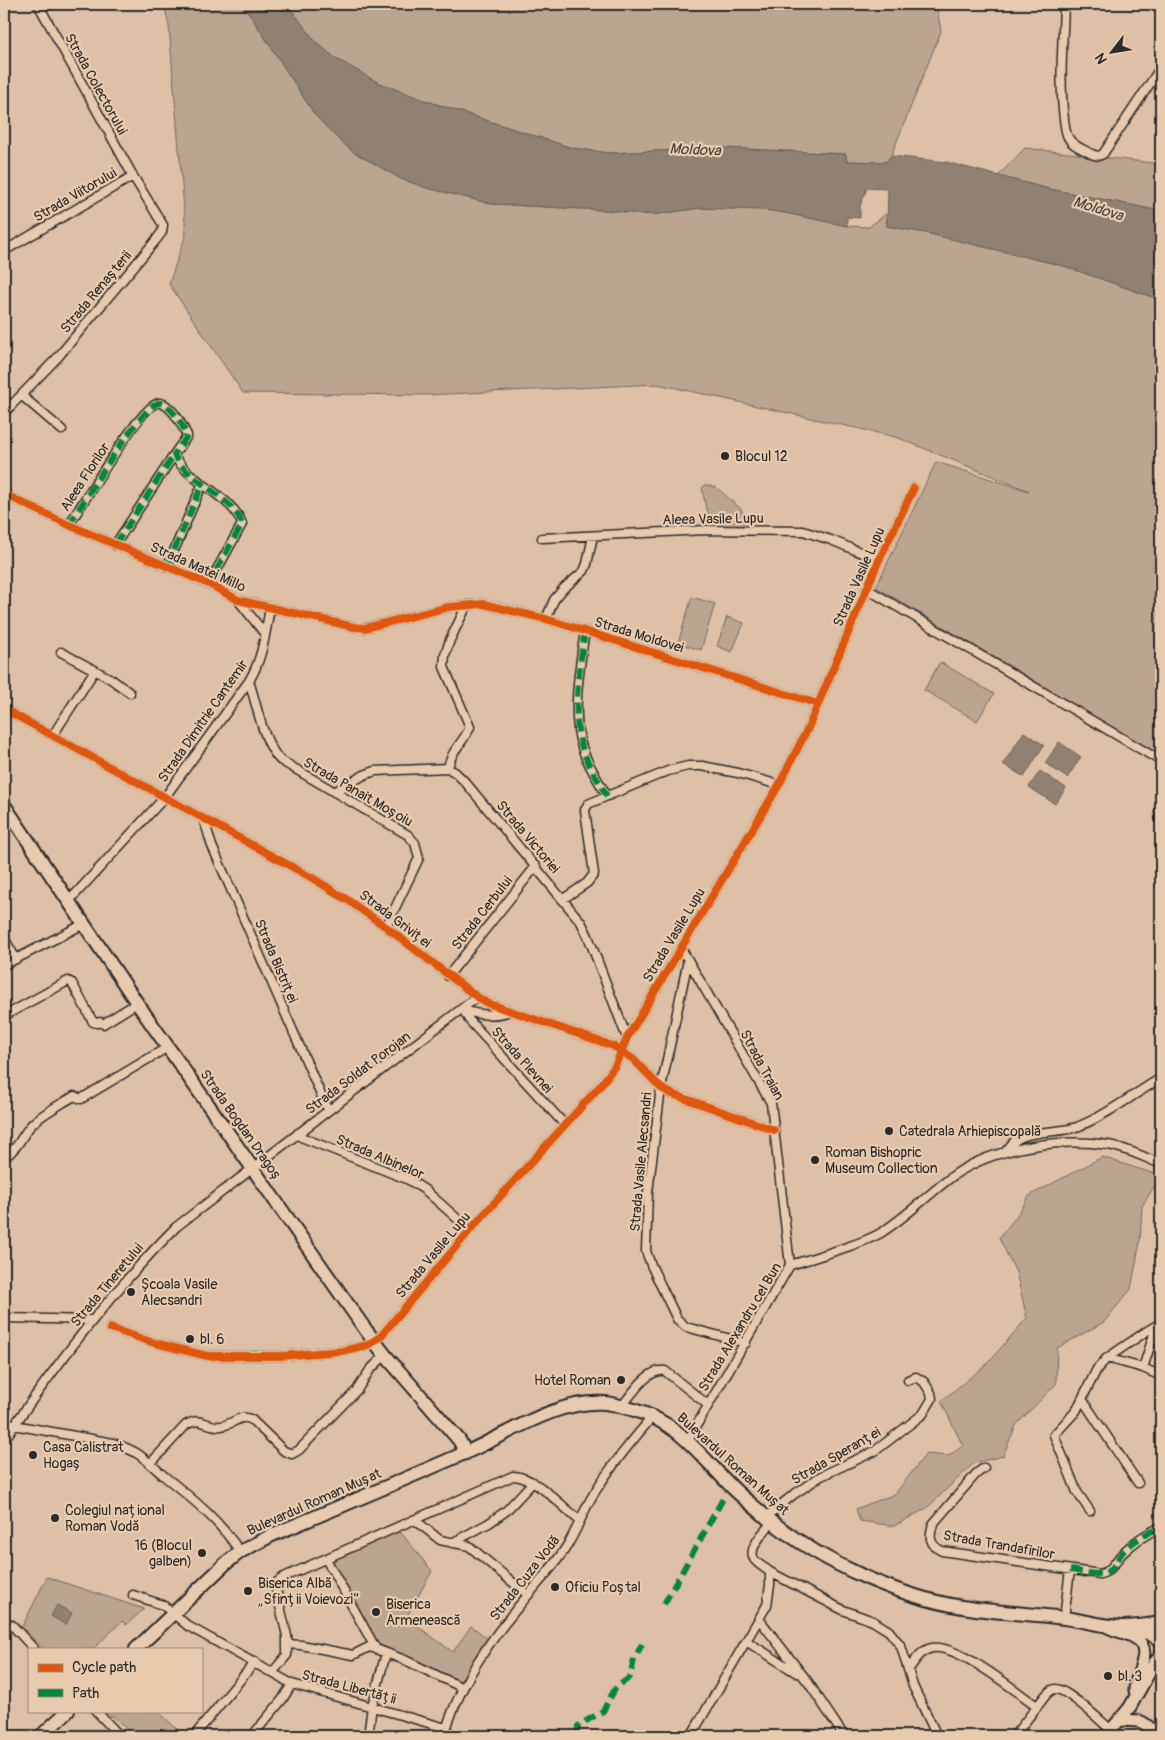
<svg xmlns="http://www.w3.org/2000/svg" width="1165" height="1740" viewBox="0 0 1165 1740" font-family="Pangolin,sans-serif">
	<rect width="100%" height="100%" fill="#ddc0a6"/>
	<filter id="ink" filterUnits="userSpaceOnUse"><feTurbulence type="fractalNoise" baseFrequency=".02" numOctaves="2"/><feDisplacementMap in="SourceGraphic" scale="10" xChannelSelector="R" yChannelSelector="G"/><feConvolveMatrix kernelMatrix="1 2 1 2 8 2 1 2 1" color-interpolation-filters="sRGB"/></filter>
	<g filter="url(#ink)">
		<path fill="#bba590" stroke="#73685e" d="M164,4H243L315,115L338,139L355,153L375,164L401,179L427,188L492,204L618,211L637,214H659L700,208L765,210L785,213L847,226L869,227L886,214L887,226L926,233L1064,266L1161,300V756L876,587L936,462L1029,491L896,437L658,384L425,395L243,393L169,284L186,234L169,26Z
			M287,4H936L941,31L891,156L886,162L846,161V154L724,148L610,153L572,148L424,100L377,82L335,58L315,41Z
			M1025,148L1161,164V211L1045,188L998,176Z
			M705,485L716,487L742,510L744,529L730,528L714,524L706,508L702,488Z
			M692,597L715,604L701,650L678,643Z
			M727,617L744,623L732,652L717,646Z
			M940,662L994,694L977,721L924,690Z
			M1102,1157L1161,1176L1142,1206L1140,1241L1131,1289L1104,1322L1057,1348L1056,1384L1016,1425L1003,1456L974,1463L927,1508L894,1526L860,1521L856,1509L895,1494L926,1454L948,1456L963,1446L941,1401L986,1365L1027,1318L1016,1272L999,1238L1016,1217L1029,1196Z
			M397,1528L432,1571L406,1618L453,1652L471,1626L491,1641L463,1688L376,1649L326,1559Z
			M47,1577L144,1609L126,1625L122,1621L93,1649H43L22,1627Z
			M101,1711H158L183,1735L181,1736H134L113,1716L106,1717Z"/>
		<path fill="#918172" stroke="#685f56" d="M243,4H287L315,41L335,58L377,82L424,100L572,148L610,153L724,148L846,154V161L886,162L891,156L946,162L1045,188L1161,211V300L1064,266L926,233L887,226L888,189L867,188L860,206V218L847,217V226L785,213L765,210L700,208L659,214H637L618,211L492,204L427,188L401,179L375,164L355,153L338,139L315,115Z
			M1024,732L1044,745L1024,777L1003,764Z
			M1059,742L1081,757L1067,778L1045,763Z
			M1040,771L1066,788L1055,804L1029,787Z
			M57,1605L72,1613L66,1625L51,1616Z"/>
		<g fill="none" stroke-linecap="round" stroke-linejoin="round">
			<g stroke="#2b2b2b" stroke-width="11">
				<path id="street" d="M1064,4C1063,42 1059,81 1064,119C1065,124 1065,132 1068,137C1071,144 1080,148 1086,151C1092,154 1097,158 1103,154L1161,67
					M4,251L133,176
					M21,395L62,430
					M4,413L58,357L156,240L162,232L163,225L133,176L38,4
					M4,494L69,525L209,584L238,600L354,627L365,628L449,607L483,604L546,619L818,704
					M69,525C80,508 144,400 160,403C172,405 182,425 187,435C184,443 178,447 174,455C189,483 233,496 242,524L209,584
					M542,538L706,530L803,531L831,540L879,560
					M115,545L174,455
					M167,567L202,485
					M867,589L1161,761
					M238,600L265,634
					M546,619L554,600L563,589L584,571L587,564L593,536
					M585,631C580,664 571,716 582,747C587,764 598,780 607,796
					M61,652L111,679L130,693
					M249,681C257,705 263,743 280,760L408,835L415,843L419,858L386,927
					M4,709L314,879L346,899L386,927L477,997L487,1003L613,1046L633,1059L661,1088L672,1094L774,1130
					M53,735L95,670
					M448,768C451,750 464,742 470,727L444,667L445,655L450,640L467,605
					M334,792L364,775L375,771L448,768L456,773L466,783L581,922L588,936L627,1038
					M1161,809L1159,812L1161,821
					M204,820L212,846L325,1104L329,1110
					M563,899L587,883L594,874L585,810L588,804L668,771L688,766H702L738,773L779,785
					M69,901L165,797L249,681C263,658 265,634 270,608
					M4,938L16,959
					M681,948L771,1103L790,1265
					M688,960L661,1088L648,1192L646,1251L651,1265L677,1319L686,1327L746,1343
					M4,965L84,924
					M448,976L536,866
					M463,1009L469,1020L565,1125
					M464,1009C476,1016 497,1016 510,1011
					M4,1016L68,981L72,983L93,1022L97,1023L100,1022L103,1024L137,1003
					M298,1133L301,1137L409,1180L425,1190L470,1230
					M1005,1152C1009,1148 1012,1143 1016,1140C1030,1130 1060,1133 1077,1127C1107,1115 1133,1095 1161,1078
					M4,1158C20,1146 20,1138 31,1125C43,1113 60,1105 74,1096L81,1099L168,1047
					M4,1318L92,1320
					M110,1328L151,1342L207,1356H281L342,1351L368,1345L381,1336L470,1230L601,1085L615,1066L627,1038L779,785L808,728L879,560L914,488
					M1107,1358L1143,1368L1161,1376
					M1143,1368L1154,1334L1159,1325
					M1082,1399L1138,1483
					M622,1406C632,1394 648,1368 665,1371L708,1405
					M4,1420L14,1425L113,1443C122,1446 130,1449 138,1454C147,1460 156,1469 164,1476C192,1498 221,1522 240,1552
					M4,1440C56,1365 111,1292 176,1227L477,997
					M688,1440L790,1265C808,1260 826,1254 844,1248C856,1244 868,1240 879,1234C907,1217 930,1192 957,1173C997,1147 1060,1138 1108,1145C1126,1148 1144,1157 1161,1164
					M150,1464L186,1425C202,1415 206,1428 221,1426C233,1425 240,1413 252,1420L284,1451L292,1454L299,1450L357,1390L370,1370L385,1355
					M984,1468L976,1474L933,1524C929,1536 929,1545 942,1551L1100,1574C1114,1571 1115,1559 1125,1551C1136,1540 1148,1533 1161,1527
					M1090,1511L1077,1492L1054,1435L1076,1411L1097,1369L1107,1358L1147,1331L1161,1323
					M766,1517L793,1495L821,1476L875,1451L923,1414L932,1399L931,1393L924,1382L916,1377L908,1380
					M415,1520L440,1540L469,1546L528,1595
					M452,1543L489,1523L506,1511L533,1482
					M326,1559L376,1649
					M770,1572L843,1610L873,1621L889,1631L901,1646L913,1686L937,1736
					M133,1595L163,1605L188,1626L292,1684L446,1728
					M1064,1618L1070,1570
					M759,1619L808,1682L844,1736
					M4,1622L12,1625L34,1649
					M746,1641L797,1673
					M287,1644L301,1645L353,1655L369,1647L376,1649L407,1661L463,1688
					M909,1669C915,1661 921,1650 932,1648C957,1643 1015,1691 1037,1706
					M272,1673L287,1655V1636L276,1589V1583L284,1577L513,1476C535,1476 563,1507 580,1521
					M96,1711L120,1736
					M194,1736L255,1662
					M252,1736L282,1700L292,1684
					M368,1736L372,1706L386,1653
					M444,1736C457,1692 481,1652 510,1617C527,1595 547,1575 563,1552C576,1534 582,1513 593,1495C610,1467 632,1441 653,1416
					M691,1736L767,1605L770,1585V1572C765,1568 757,1564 754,1559C747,1548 766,1530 772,1522
					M882,1736H884
					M1014,1736L1046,1695C1049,1692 1051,1689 1056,1689C1068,1690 1101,1721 1111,1730"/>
			</g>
			<g stroke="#2b2b2b" stroke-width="15">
				<path id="secondary" d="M1108,1627C1116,1631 1126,1633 1134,1637C1156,1651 1134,1673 1135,1691
					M1119,1720C1144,1721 1140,1719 1159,1736
					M1106,1736L1130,1707L1155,1662L1161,1655"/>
			</g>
			<g stroke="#2b2b2b" stroke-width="16">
				<path id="primary" d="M4,805L137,1003L365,1329L385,1355L459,1440L466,1453
					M1132,1631L1148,1633L1161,1640
					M136,1649L225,1564L240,1552L272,1535C337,1508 403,1480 467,1452C511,1433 555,1400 605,1403C615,1404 624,1407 634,1410C680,1424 697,1452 729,1484C740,1496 754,1506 766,1517C822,1563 903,1600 976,1609C1005,1613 1035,1614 1064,1618C1083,1620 1103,1627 1122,1627C1135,1627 1149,1625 1161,1623
					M41,1736L68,1711"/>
			</g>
			<use href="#street" stroke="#e8caae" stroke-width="8"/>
			<use href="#secondary" stroke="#e8caae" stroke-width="11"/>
			<use href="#primary" stroke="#e8caae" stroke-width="12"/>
			<path stroke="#00873e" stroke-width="6" stroke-dasharray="12 6" stroke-linecap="butt" d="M69,525C80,508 144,400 160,403C172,405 182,425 187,435C184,443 178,447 174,455C189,483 233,496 242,524L209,584
				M115,545L174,455
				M167,567L202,485
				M585,631C580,664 571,716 582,747C587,764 598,780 607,796
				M1070,1570C1080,1571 1095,1576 1105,1573C1114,1570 1116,1560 1122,1553C1133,1541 1147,1533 1161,1527
				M664,1604L724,1497
				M577,1736L578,1726L603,1711L615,1689L630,1677L634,1660L642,1644"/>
			<g stroke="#e8caae" stroke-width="11">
				<path id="cycleway" d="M4,494L69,525L209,584L238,600L354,627L365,628L449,607L483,604L546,619L818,704
					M4,709L314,879L346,899L386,927L477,997L487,1003L613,1046L633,1059L661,1088L672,1094L774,1130
					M110,1328L151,1342L207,1356H281L342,1351L368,1345L381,1336L470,1230L601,1085L615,1066L627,1038L779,785L808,728L879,560L914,488"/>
			</g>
			<use href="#cycleway" stroke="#df570e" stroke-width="8"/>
		</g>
	</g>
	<g fill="#2b2b2b" stroke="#e8caae" stroke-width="2">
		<circle cx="725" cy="456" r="5"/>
		<circle cx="889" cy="1131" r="5"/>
		<circle cx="815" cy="1160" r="5"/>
		<circle cx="131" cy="1292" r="5"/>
		<circle cx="190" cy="1339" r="5"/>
		<circle cx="621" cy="1380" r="5"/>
		<circle cx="33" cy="1455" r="5"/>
		<circle cx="55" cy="1518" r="5"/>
		<circle cx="202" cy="1553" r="5"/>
		<circle cx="555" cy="1587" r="5"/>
		<circle cx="248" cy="1591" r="5"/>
		<circle cx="376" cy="1612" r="5"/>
		<circle cx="1108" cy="1676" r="5"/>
	</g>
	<g text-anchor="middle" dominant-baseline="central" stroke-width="4.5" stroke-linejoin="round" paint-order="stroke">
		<g font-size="14" fill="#2b2b2b" stroke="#e8caae">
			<text transform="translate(96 84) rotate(61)">Strada Colectorului</text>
			<text transform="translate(75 195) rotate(-30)">Strada Viitorului</text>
			<text transform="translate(96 292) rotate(-50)">Strada Renașterii</text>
			<text transform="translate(85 477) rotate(-57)">Aleea Florilor</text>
			<text transform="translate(713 519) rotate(-1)">Aleea Vasile Lupu</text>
			<text transform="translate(198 567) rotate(24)">Strada Matei Millo</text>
			<text transform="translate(859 577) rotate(-66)">Strada Vasile Lupu</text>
			<text transform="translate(639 635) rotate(17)">Strada Moldovei</text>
			<text transform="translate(203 721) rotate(-55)">Strada Dimitrie Cantemir</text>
			<text transform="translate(358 792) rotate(30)">Strada Panait Moșoiu</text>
			<text transform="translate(528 837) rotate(50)">Strada Victoriei</text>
			<text transform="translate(482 913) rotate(-52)">Strada Cerbului</text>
			<text transform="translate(395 919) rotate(37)">Strada Griviței</text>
			<text transform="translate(674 935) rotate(-59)">Strada Vasile Lupu</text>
			<text transform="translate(276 961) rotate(67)">Strada Bistriței</text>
			<text transform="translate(522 1060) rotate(48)">Strada Plevnei</text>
			<text transform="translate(762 1065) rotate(62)">Strada Traian</text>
			<text transform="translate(358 1073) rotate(-37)">Strada Soldat Porojan</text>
			<text transform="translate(241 1125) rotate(55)">Strada Bogdan Dragoș</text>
			<text transform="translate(380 1157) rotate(23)">Strada Albinelor</text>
			<text transform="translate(641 1162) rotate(-85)">Strada Vasile Alecsandri</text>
			<text transform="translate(433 1255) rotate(-50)">Strada Vasile Lupu</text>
			<text transform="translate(107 1285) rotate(-50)">Strada Tineretului</text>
			<text transform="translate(740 1327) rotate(-59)">Strada Alexandru cel Bun</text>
			<text transform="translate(836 1456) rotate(-30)">Strada Speranței</text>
			<text transform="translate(733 1464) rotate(42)">Bulevardul Roman Mușat</text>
			<text transform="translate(314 1502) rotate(-24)">Bulevardul Roman Mușat</text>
			<text transform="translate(999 1545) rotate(10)">Strada Trandafirilor</text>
			<text transform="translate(525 1578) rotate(-52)">Strada Cuza Vodă</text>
			<text transform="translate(349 1687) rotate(15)">Strada Libertății</text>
		</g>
		<g font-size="14" fill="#2b2b2b" stroke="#e8caae" text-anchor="start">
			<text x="735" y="456">Blocul 12</text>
			<text x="899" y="1131">Catedrala Arhiepiscopală</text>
			<text x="825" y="1152">Roman Bishopric<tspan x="825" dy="16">Museum Collection</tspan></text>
			<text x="141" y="1284">Școala Vasile<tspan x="141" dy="16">Alecsandri</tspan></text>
			<text x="200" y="1339">bl. 6</text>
			<text x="611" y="1380" text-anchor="end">Hotel Roman</text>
			<text x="43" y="1447">Casa Calistrat<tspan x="43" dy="16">Hogaș</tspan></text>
			<text x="65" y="1510">Colegiul național<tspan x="65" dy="16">Roman Vodă</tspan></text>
			<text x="192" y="1545" text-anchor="end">16 (Blocul<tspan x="192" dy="16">galben)</tspan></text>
			<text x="258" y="1583">Biserica Albă<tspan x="258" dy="16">„Sfinții Voievozi”</tspan></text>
			<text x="565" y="1587">Oficiu Poștal</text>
			<text x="386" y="1604">Biserica<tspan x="386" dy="16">Armenească</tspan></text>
			<text x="1118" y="1676">bl. 3</text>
		</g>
		<g font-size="15" font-style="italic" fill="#44403d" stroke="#e8caae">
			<text transform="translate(695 150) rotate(2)">Moldova</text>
			<text transform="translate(1098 209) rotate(17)">Moldova</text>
		</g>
	</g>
	<rect width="1165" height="1740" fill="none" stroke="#e8caae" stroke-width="20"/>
	<rect x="10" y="10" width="1145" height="1720" fill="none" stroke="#2b2b2b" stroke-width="2" filter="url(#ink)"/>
	<rect x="28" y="1648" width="175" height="65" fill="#e8caae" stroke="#9c8a7a"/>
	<rect x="38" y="1664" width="25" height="8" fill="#df570e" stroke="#9c8a7a"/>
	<text x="72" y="1672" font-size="15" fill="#2b2b2b">Cycle path</text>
	<rect x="38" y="1689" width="25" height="8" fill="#00873e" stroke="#9c8a7a"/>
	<text x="72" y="1698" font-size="15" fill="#2b2b2b">Path</text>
	<g transform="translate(1112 52) rotate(239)" stroke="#e8caae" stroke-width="4" paint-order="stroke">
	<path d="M0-4L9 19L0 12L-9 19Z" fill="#2b2b2b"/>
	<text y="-8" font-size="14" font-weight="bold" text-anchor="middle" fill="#2b2b2b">N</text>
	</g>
</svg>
